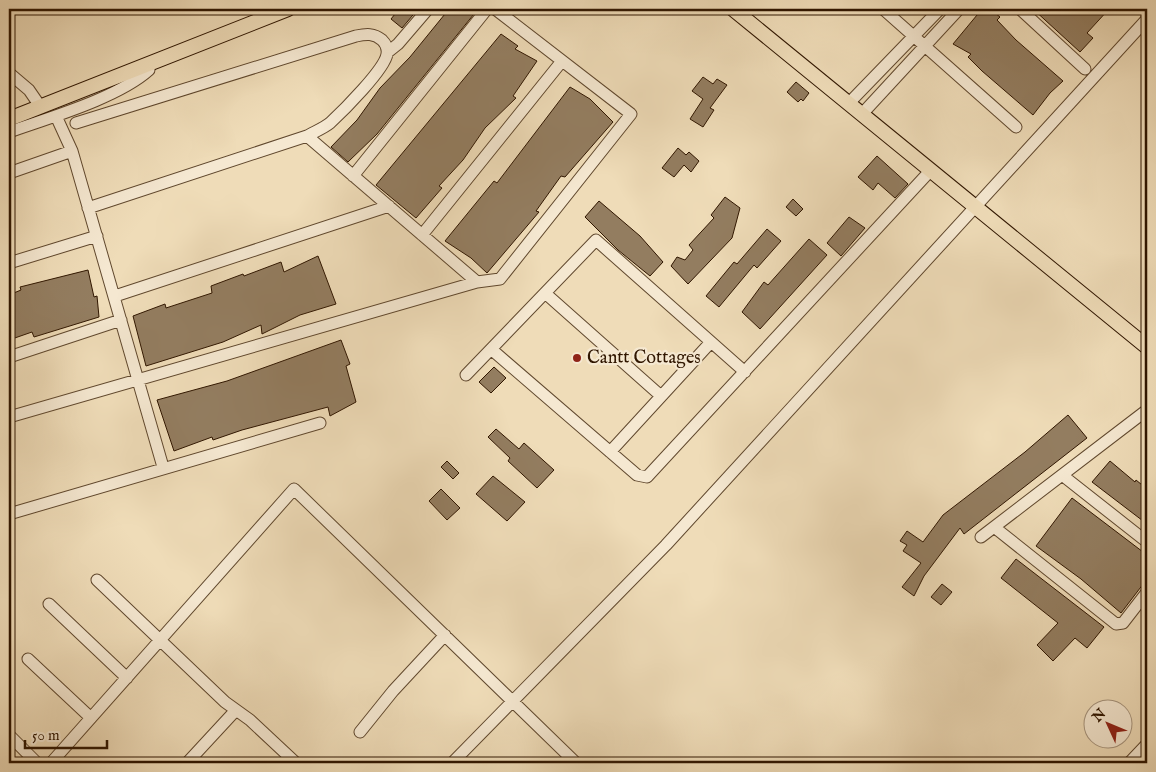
<svg xmlns="http://www.w3.org/2000/svg" width="1156" height="772" viewBox="0 0 1156 772" font-family="'IM FELL English',serif">
	<rect width="100%" height="100%" fill="#efdcb8"/>
	<filter id="stains"><feTurbulence type="fractalNoise" baseFrequency=".004" numOctaves="4"/><feColorMatrix values="0 0 0 0 .2 0 0 0 0 .09 0 0 0 0 .02 0 0 0 .5 -.17"/></filter>
	<radialGradient id="worn" r=".72"><stop offset=".6" stop-color="#630" stop-opacity="0"/><stop offset="1" stop-color="#630" stop-opacity=".3"/></radialGradient>
	<path fill="#937d60" stroke="#301600" d="M399,9H418L402,28L391,19Z
		M449,9H470L474,14L377,134L348,162L331,147L357,120L380,88L410,57Z
		M982,9H990L1000,17L997,20L1016,40L1063,81L1050,93L1033,115L982,71L968,57L971,54L953,44Z
		M1033,9H1109L1087,33L1093,38L1080,52Z
		M501,34L518,46L515,49L537,61L513,96L516,98L485,128L463,160L439,186L442,188L416,218L376,185Z
		M703,77L713,84L717,79L727,85L710,108L714,110L703,127L690,119L703,99L692,91Z
		M796,82L809,93L803,101L801,99L798,102L787,92Z
		M570,87L590,99L613,122L565,177L561,176L536,211L539,212L487,273L471,258L445,241L494,181L497,183Z
		M678,148L686,155L689,152L699,161L691,172L684,165L674,177L662,168Z
		M877,156L908,184L895,198L878,183L873,190L858,177Z
		M725,197L740,208L732,238L688,284L671,266L677,257L685,260L693,250L689,245L714,218L711,215Z
		M793,199L803,209L796,216L786,207Z
		M599,201L640,236L663,262L650,276L618,250L585,217Z
		M849,217L865,228L841,256L827,243Z
		M767,229L781,241L757,268L754,265L719,307L706,296L734,262L737,264Z
		M809,239L827,255L760,329L742,312L764,282L768,285Z
		M318,256L336,304L300,315L262,334L261,325L223,342L146,366L133,316L165,304L166,308L212,293L211,286L243,274L244,276L281,262L284,272Z
		M88,270L94,297L97,296L99,317L34,337L32,332L9,340V295L21,290L20,287Z
		M341,340L350,364L346,366L356,402L330,416L328,407L242,430L213,440L212,437L174,451L157,400L227,381Z
		M494,367L506,378L491,393L479,382Z
		M1068,415L1087,438L964,534L960,528L924,576L914,596L902,587L921,563L903,551L907,545L900,541L907,531L923,542L943,515L1025,452Z
		M496,429L519,449L524,443L554,470L537,488L508,461L510,458L488,437Z
		M447,461L459,473L453,479L441,467Z
		M1110,461L1135,482L1136,480L1147,489V524L1092,482Z
		M493,476L525,502L507,521L476,494Z
		M441,489L460,508L447,520L429,501Z
		M1072,498L1147,555V579L1121,613L1081,579L1036,546Z
		M1016,559L1104,627L1087,648L1075,638L1053,661L1037,645L1058,623L1001,578Z
		M942,584L952,592L941,605L931,597Z"/>
	<g fill="none" stroke-linecap="round" stroke-linejoin="round">
		<g stroke="#60482e" stroke-width="13">
			<path id="minor" d="M883,9L1016,127
				M1020,9L1085,69
				M388,52L398,44L428,9
				M9,73L29,90L40,106
				M849,103L940,9
				M862,114L959,9
				M56,116L72,151L163,467
				M76,123L356,36C366,34 374,33 382,40C386,44 388,48 387,54C385,69 343,111 330,123C324,128 314,132 307,136
				M9,132C48,118 118,98 149,70V63
				M9,173L72,151
				M353,176L487,9
				M88,208L307,136L477,282
				M422,235L562,61
				M9,263L97,236
				M545,293L661,396
				M115,296L389,206
				M491,349L637,475L647,477L931,170
				M9,357L121,320
				M466,375L596,240L745,372
				M9,417L477,282L500,279L631,114L495,9
				M610,452L711,342
				M1062,475L1147,542
				M9,514L320,423
				M994,527L1116,624L1123,623L1147,592
				M981,537L1147,410
				M97,580L225,702L250,720L296,763
				M49,604L127,678
				M28,659L91,718
				M360,732L393,691L445,635
				M9,735L37,763
				M51,763L294,489L576,763
				M187,763L236,710
				M452,763L666,545L1147,19
				M1129,763L1147,744"/>
		</g>
		<g stroke="#301600" stroke-width="16">
			<path id="major" d="M733,9L1147,347
				M9,119L288,9"/>
		</g>
		<use href="#minor" stroke="#f5e8d1" stroke-width="11"/>
		<use href="#major" stroke="#efdcb8" stroke-width="14"/>
	</g>
	<circle fill="#8f2418" stroke="#f5e8d1" stroke-width="2" cx="577" cy="358" r="5"/>
	<g text-anchor="middle" dominant-baseline="central" stroke-width="4.5" stroke-linejoin="round" paint-order="stroke">
		<g font-size="18" fill="#301600" stroke="#f5e8d1" text-anchor="start">
			<text x="587" y="358">Cantt Cottages</text>
		</g>
	</g>
	<rect width="1156" height="772" fill="none" stroke="#efdcb8" stroke-width="30"/>
	<rect x="10" y="10" width="1136" height="752" fill="none" stroke="#301600" stroke-width="2.5"/>
	<rect x="15" y="15" width="1126" height="742" fill="none" stroke="#301600"/>
	<g transform="translate(1108 724) rotate(314)"><circle r="24" fill="#f5e8d1" stroke="#a6947d"/>
	<path d="M0-4L9 19L0 12L-9 19Z" fill="#8f2418"/>
	<text y="-8" font-size="14" font-weight="bold" text-anchor="middle" fill="#301600">N</text>
	</g>
	<path d="M25 740v8h82v-8" fill="none" stroke="#301600" stroke-width="2.5"/>
	<text x="32" y="740" font-size="15" fill="#301600" stroke="#f5e8d1" stroke-width="4" paint-order="stroke">50 m</text>
	<rect width="100%" height="100%" filter="url(#stains)"/>
	<rect width="100%" height="100%" fill="url(#worn)"/>
</svg>
